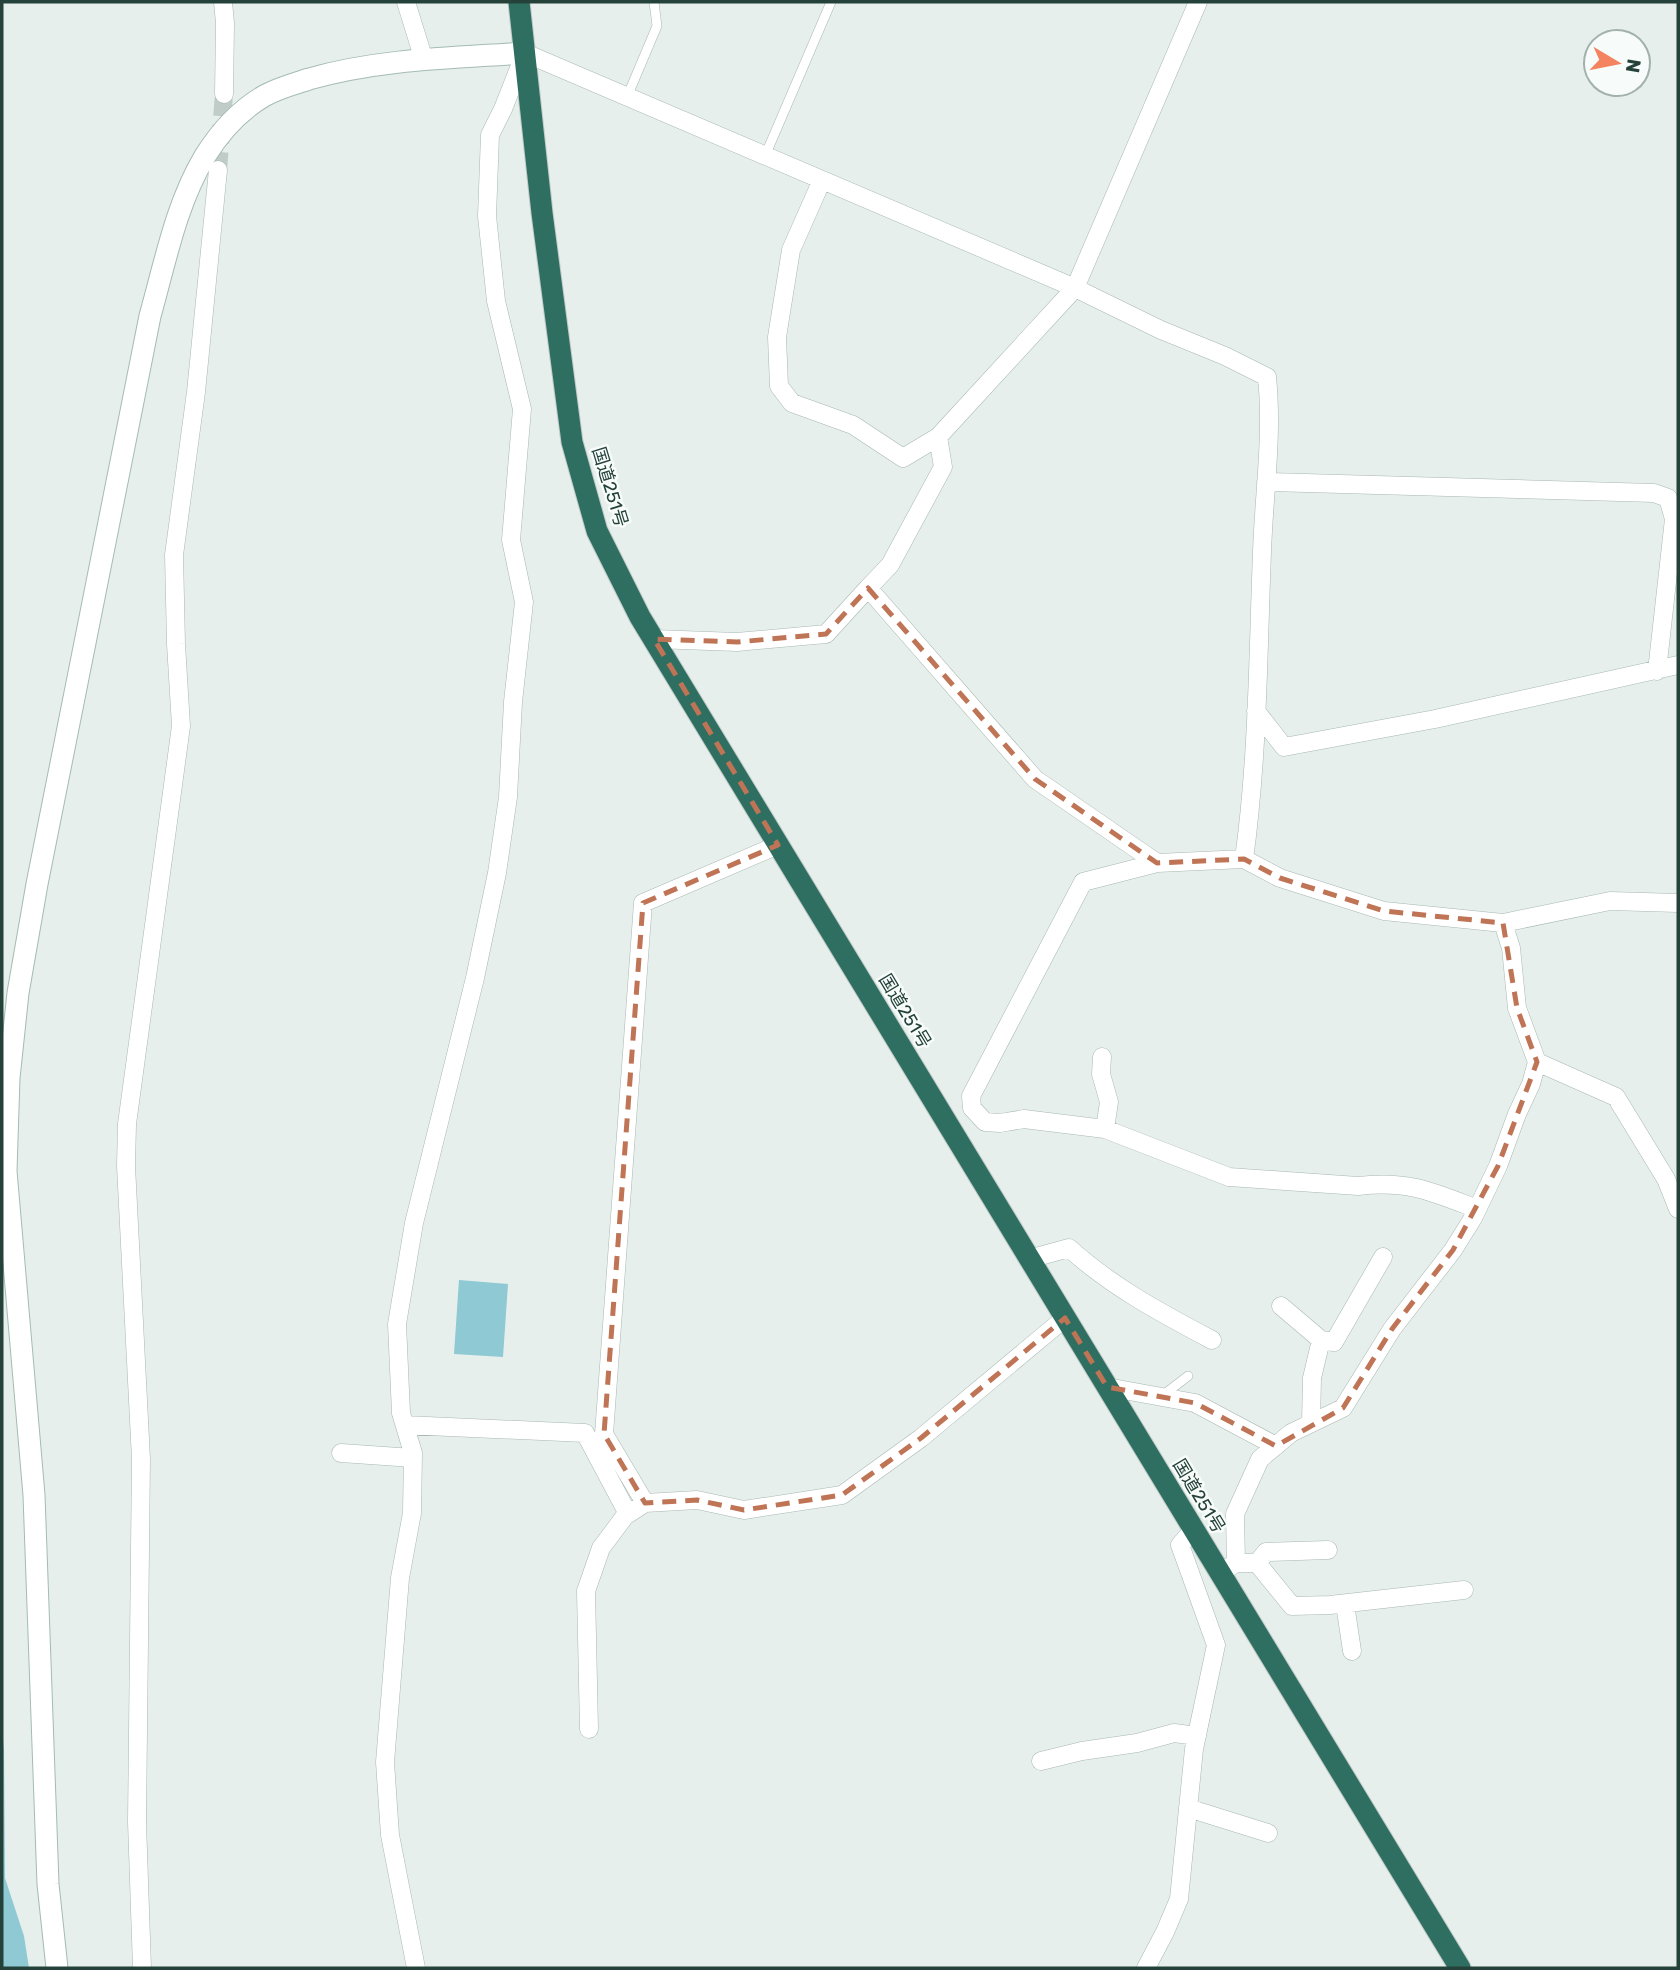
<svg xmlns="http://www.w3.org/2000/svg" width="1680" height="1970" viewBox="0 0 1680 1970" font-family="Rubik,'Noto Sans JP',sans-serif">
	<rect width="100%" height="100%" fill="#e6efeb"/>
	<path fill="#8ec9d4" d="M459,1280L508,1284L503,1357L454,1354Z
		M2,1728L4,1750L5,1878L24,1936L29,1968H2Z"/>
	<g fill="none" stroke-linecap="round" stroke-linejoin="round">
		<path stroke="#bfccc8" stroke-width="18" stroke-dasharray="18 9" stroke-linecap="butt" d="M218,170L224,94"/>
		<g stroke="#a8b8b2" stroke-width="10">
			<path id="lane" d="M627,97L657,26L654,2
				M765,156L831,2
				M1162,1396L1188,1376"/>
		</g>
		<g stroke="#a8b8b2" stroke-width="19">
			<path id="street" d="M223,2L225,23L224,94
				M406,2L424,60
				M822,180L791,250L777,337L779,386L792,403L853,425L903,458L938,437L1075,288L1198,2
				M938,437L943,467L890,565L868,588L1035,779L1157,863L1244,859
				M1266,482L1654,493L1668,498L1674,519L1657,671
				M654,639L737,642L826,634L868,588
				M1256,711L1284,747L1435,719L1678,665
				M1157,863L1083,882L971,1096L972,1108L985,1122L1000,1123L1024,1119L1105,1129L1229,1177L1358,1186C1408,1180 1433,1192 1477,1209
				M1503,923L1610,901L1678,903
				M1102,1057L1101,1074L1109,1102L1105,1129
				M1537,1062L1616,1097L1666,1179L1678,1209
				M1029,1259L1069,1248C1112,1287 1161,1313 1212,1340
				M1281,1306L1321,1340
				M1107,1387L1195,1403L1276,1446
				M1311,1423L1312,1378L1321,1340L1334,1342L1383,1257
				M405,1425L585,1433L628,1514
				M341,1453L413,1458
				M645,1503L604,1434L643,903L778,845
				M1257,1563L1266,1552L1328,1550
				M1228,1568L1236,1563H1257L1292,1606L1330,1605L1464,1590
				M1345,1604L1352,1651
				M589,1729L586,1591L601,1548L625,1516L645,1503L697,1500L744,1510L842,1495L921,1438L1065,1318
				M1041,1761L1082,1751L1137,1743L1174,1733L1197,1736
				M1188,1808L1268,1833
				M142,1968L137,1822L141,1459L126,1166L127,1124L181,726L176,644L174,555L196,392L218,170
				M416,1968L390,1835L385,1762L400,1578L412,1513L413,1453L401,1413L397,1324L414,1223L475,978L497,873L508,797L513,702L524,602L511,540L522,409L496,301L487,216L490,135L503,109L525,53L1075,288L1161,330L1225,356L1267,377C1273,435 1264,493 1262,552C1258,654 1258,758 1244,859L1280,878L1384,911L1503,923L1511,948L1517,1008L1537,1062L1531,1084L1517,1114L1498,1166L1473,1218L1453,1250L1392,1329L1343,1408L1291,1433L1260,1459L1235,1514L1236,1563
				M1146,1968L1165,1932L1179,1899L1194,1749L1216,1645L1180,1545L1193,1530"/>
		</g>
		<g stroke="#a4bbb3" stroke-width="23">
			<path id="secondary" d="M57,1968L48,1884L34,1495L6,1171L9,1078L18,993L37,884L150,316C165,263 176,204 205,156C220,132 240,110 264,96C278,88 294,84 309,79C379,59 452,58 525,53"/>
		</g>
		<g stroke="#c2cac8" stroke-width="23">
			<path id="highway" d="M519,2L542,213L572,442L597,531L640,617L1460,1968"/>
		</g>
		<use href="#lane" stroke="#fff" stroke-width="9"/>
		<use href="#street" stroke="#fff" stroke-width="18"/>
		<use href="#secondary" stroke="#fff" stroke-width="21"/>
		<use href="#highway" stroke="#2f6f62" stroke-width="21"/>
	</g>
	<path fill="none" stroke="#c07456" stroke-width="5" stroke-dasharray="14 9" stroke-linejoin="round" d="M868,588L1035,779L1157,863L1244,859L1280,878L1384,911L1503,923L1517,1008L1537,1062L1498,1166L1453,1250L1392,1329L1343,1408L1276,1446L1195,1403L1107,1387L1065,1318L921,1438L842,1495L744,1510L697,1500L645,1503L604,1434L643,903L778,845L654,639L737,642L826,634Z"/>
	<g text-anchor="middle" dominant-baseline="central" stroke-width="5" stroke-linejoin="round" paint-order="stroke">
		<g font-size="18" fill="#24423a" stroke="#f7fbf9">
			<text transform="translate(610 487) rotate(73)">国道251号</text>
			<text transform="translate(905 1011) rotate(59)">国道251号</text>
			<text transform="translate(1199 1496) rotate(59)">国道251号</text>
		</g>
	</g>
	<rect width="1680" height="1970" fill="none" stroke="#24423a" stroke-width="7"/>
	<g transform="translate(1617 63) rotate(100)"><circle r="33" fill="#f7fbf9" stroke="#a3b1ad" stroke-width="2"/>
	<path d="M0-5L12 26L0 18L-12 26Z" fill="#f4845f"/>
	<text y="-10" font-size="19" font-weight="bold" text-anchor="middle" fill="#24423a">N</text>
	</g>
</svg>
